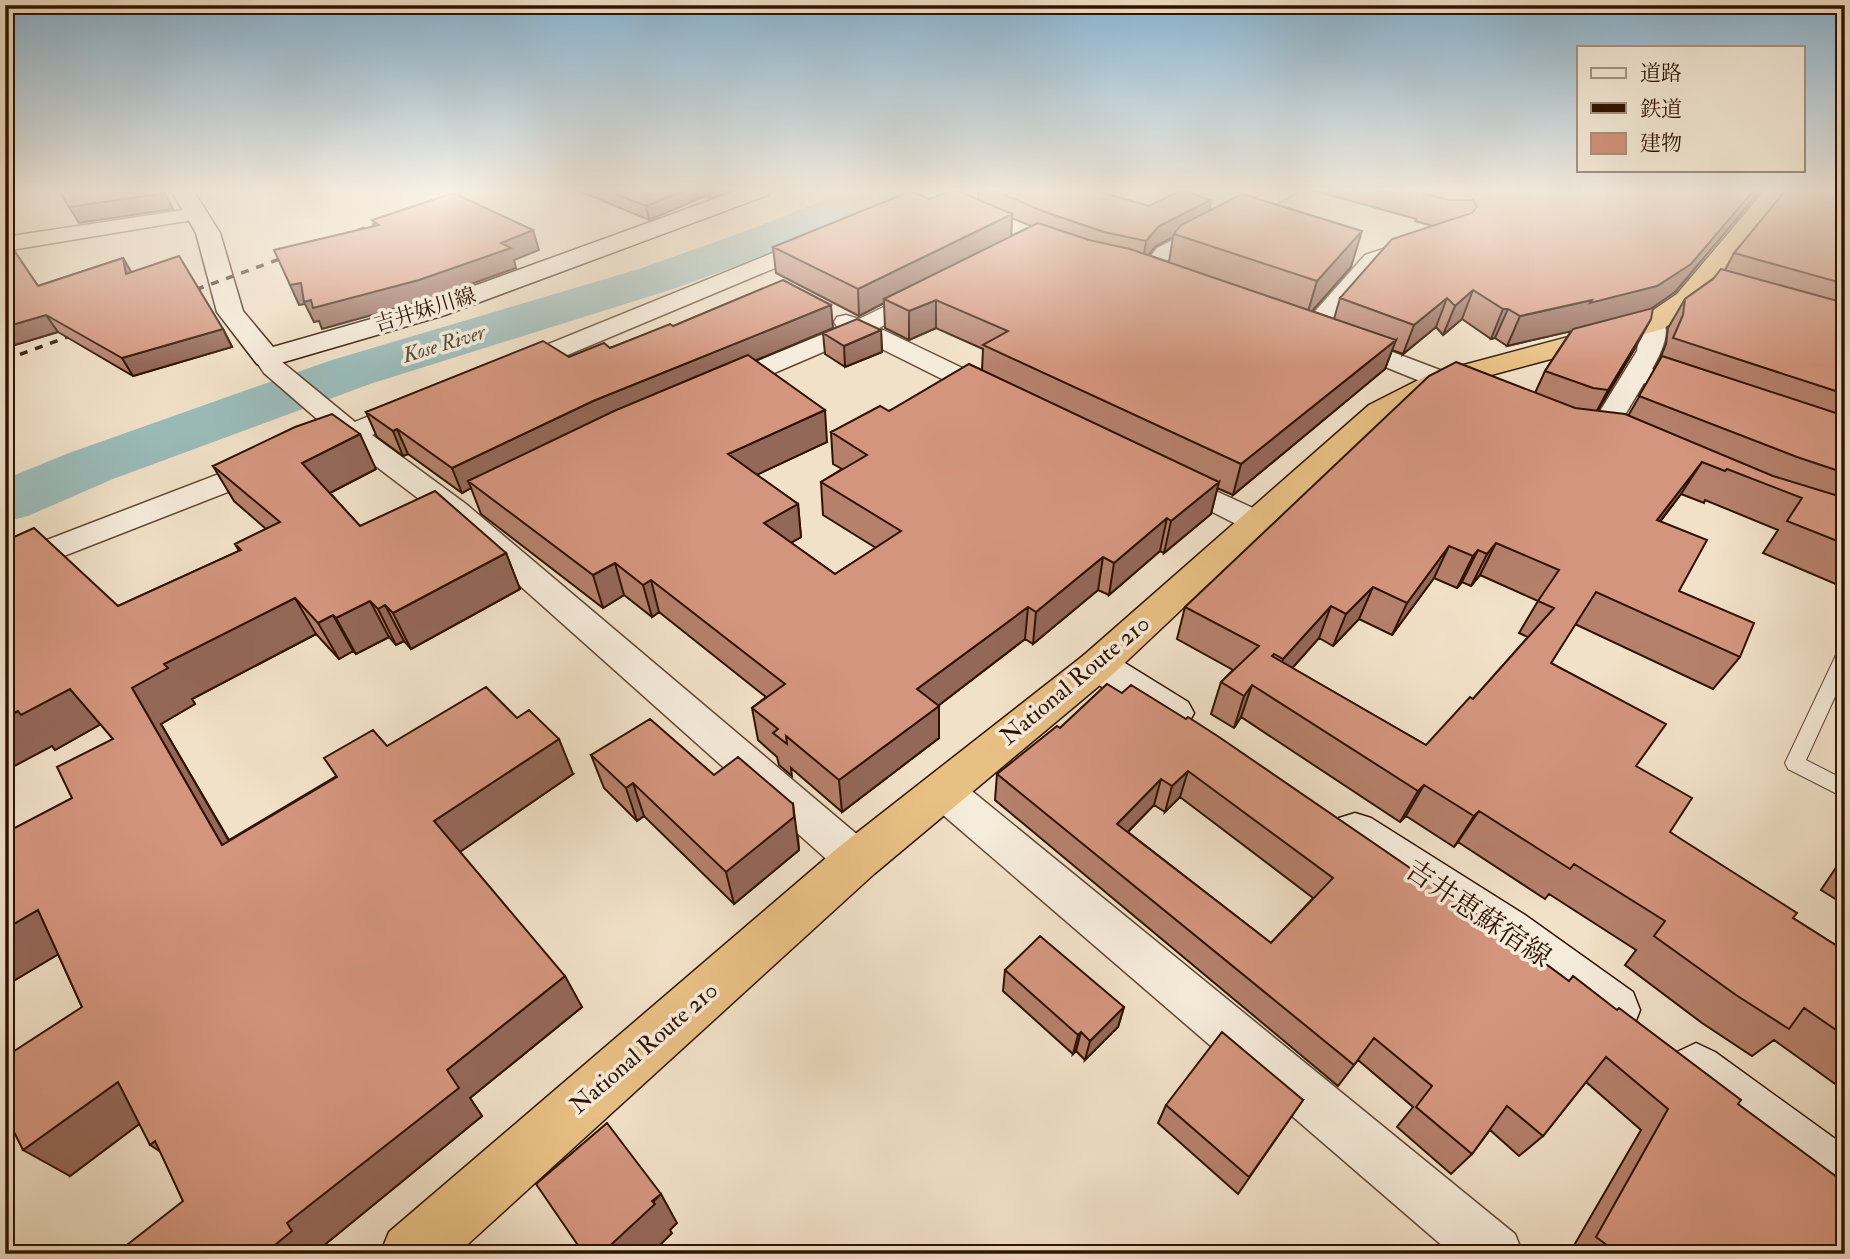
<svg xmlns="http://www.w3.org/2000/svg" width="1850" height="1259" viewBox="0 0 1850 1259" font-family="'IM FELL Double Pica','Noto Serif JP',serif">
	<rect width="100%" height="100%" fill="#f1e1c8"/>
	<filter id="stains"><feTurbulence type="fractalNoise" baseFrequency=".00286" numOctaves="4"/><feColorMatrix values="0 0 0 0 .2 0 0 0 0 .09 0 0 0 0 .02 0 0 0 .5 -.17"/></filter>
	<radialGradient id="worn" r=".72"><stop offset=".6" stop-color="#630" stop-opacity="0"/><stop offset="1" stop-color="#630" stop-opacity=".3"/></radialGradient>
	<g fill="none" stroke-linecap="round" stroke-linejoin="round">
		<path fill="#9bbcba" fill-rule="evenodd" d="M848,190H906L900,199L789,247L673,289L370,384L113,479L28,516L5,522V479L69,453L332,360L639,269L757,227Z"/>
		<g stroke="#604632" stroke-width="2">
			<path id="lane" d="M1845,649V675L1806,760L1845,780V798L1788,769L1785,763L1836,655L1839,650Z"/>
		</g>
		<g stroke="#604632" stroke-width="3">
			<path id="street" d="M923,190H941L943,193L940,197L889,219H875L872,215L875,211Z
				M1271,190H1297L1294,194L1173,258L1156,279H1140L1137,274L1157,248Z
				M197,208L204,210L207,214L204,218L5,251V237Z
				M817,235L825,237L828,242L825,247L522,374L513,376L504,374L500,368L504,362Z
				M1417,238L1425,240L1428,245L1425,250L1381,265L1320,336L1311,338L1302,336L1299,331L1302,326L1365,255Z
				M925,287L933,289L937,294L933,299L879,328L1004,388L1007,394L1004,400L994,402L984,400L858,337L730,392L721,394L712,392L708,386L712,380L838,328L834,322L837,317L846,315L859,319Z
				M1653,316L1662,318C1672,332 1660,355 1652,369L1706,387L1709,393L1706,399L1696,401L1686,399L1644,383L1610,440L1600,443L1590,440L1586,434L1637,351L1641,323L1644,318Z
				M1345,334L1482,386L1485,392L1482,398L1472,400L1462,398L1336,347L1332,342L1336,337Z
				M267,350L276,353L282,362L355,422C376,414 404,397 426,402L430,408L426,414L372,435L466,504L872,847L878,860L872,873L857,879L842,873L444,518L348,445L5,579V556L331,431L264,373L254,358L258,353Z
				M1170,470L1266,514L1271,521L1266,528L1255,531L1244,528L1159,485L1155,479L1159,473Z
				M942,773L956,778L1515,1234L1523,1254H1452L928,802L922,790L928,778Z"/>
		</g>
		<g stroke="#301300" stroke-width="3">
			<path id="secondary" d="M171,190H193L220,233L243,311L273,347L427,303L739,190H771L768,195L445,315L267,367L257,364L217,312L196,233Z
				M1098,650L1112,655L1188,702L1194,713L1188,724L1173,729L1158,724L1084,675L1078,665L1084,655Z
				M1355,813L1371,818L1525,915L1633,992L1640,1010L1633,1028L1614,1036L1595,1028L1489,947L1339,846L1332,832L1339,818Z
				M1696,1043L1715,1052L1845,1146V1211L1824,1203L1677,1090L1668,1071L1677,1052Z"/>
		</g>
		<g stroke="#301300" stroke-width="3">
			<path id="highway" d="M1765,190H1788L1695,306L1663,329L1450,386L1391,417L1290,507L1112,675L874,874L457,1254H380L389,1232L840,846L1084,655L1369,405L1430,374L1643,317L1677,294Z"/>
		</g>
		<use href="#lane" fill="#f6ecdb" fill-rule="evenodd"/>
		<use href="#street" fill="#f6ecdb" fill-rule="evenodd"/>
		<use href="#secondary" fill="#f6ecdb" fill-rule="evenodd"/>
		<use href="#highway" fill="#e8c084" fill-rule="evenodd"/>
		<path stroke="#301300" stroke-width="3.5" stroke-dasharray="8 8" stroke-linecap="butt" d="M438,201L467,190
			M342,236L392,218
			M181,295L296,253
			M5,360L86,330"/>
	</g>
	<path fill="#b5806c" stroke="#301300" stroke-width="2" fill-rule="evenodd" d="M577,190H736L710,198L705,196L649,220Z
		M979,190H1093L1149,206L1211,200L1209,210L1351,267L1312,311L1334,319L1340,298L1433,226L1415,221L1416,219L1312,190H1761L1675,292L1651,308L1634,350L1597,411L1628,416L1657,366L1666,344L1668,328L1685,299L1725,270L1734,253L1845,190V588L1763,553L1778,530L1705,500L1704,503L1681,494L1660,522L1679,591L1740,657L1713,689L1575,624L1551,663L1636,766L1670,832L1793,918L1845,951V1091L1774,1040L1752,1056L1702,1023L1625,965L1636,950L1549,894L1545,899L1458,842L1454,847L1406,816L1400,822L1241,717L1234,728L1211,714L1221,682L1233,670L1177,639L1185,607L1535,393L1545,371L1571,331L1507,346L1495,338L1491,339L1462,319L1443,335L1436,327L1403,354L1392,350L1385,369L1233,495L1217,488L1211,514L1164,553L1160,551L1109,595L1098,590L1033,644L1025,639L939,705V738L842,812L791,768L792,776L779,765L777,757L758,740L752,708L766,697L659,612L652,617L624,595L603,608L481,514L471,488L462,493L408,454L403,456L377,437L366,412L569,357L610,348L673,326L833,328L755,361L827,442L756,475L798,504L801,537L791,543L835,574L876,548L823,515L821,482L842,469L833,464L831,432L889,411L982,370L983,349L936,328L909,340L885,328L884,303L859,316L776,273L773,247L929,199H978ZM1012,218L1031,226L1011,236ZM1173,237L1169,262L1148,255L1156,246ZM1480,575L1538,601L1519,633L1528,637L1473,699L1426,745L1292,668L1319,638L1333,646L1359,619L1392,635L1434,578L1457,588L1462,582L1471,586Z
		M5,237L38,286L123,258L131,272L223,329L232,347L133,376L58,332L5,348Z
		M881,330L882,352L845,367L825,354L823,333Z
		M213,466L376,469L330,493L360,526L506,553L520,589L411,649L404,641L396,645L389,637L356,654L353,651L339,659L316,634L192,699L195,704L161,724L229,840L387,746L573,774L459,852L582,1007L470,1098L482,1116L322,1247L183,1201L161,1152L139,1124L70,1176L82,1007L58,954L5,986L72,798L113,739L101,724L55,750L52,746L118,606L239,551L235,544L266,529L234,501Z
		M1107,684L1738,1104L1845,1254H1569L1641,1130L1586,1082L1543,1136L1519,1156L1490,1130L1472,1154L1451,1174L1397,1127L1413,1107L1358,1060L1338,1086L995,800L997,774L1060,728ZM1180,797L1313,898L1271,943L1128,832L1154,805L1165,812Z
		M591,755L714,775L798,837L799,850L734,904L644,816L637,821L604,788Z
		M1845,854V905L1821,890Z
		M1005,970L1124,1007L1118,1027L1085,1060L1076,1051L1073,1054L1003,991Z
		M1303,1100L1238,1194L1158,1123L1166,1105Z"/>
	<path fill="#946858" stroke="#301300" stroke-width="2" d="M686,190H704L705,196L649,220L646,206Z
		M708,190H736L710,198Z
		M1754,190H1761L1675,292L1642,315L1507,346L1520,316L1592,300Z
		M165,193L173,209L79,223L69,207Z
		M1211,200L1208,219L1174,234L1173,237L1156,246L1143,261L1146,241L1159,226Z
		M1012,214L1011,239L884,299V303L859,316L858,289Z
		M533,230L539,250L514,260L516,268L426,300L322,329L319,321L314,322L305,304L299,305L290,285L501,243Z
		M1362,231L1351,267L1306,318L1317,281Z
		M123,258L133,275L126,274Z
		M1473,290L1462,319L1443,335L1455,306Z
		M1447,298L1436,327L1403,354L1414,325Z
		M936,300V328L909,340V311Z
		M831,305L833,328L468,481L471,488L462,493L452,468L593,401Z
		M1503,309H1508L1495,338L1491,339Z
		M46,315L58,332L5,348V327Z
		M1651,319L1634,350L1591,422L1608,390Z
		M223,329L232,347L133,376L122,358Z
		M881,330L882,352L845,367L844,346Z
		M1396,340L1385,369L1233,495L1241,464Z
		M825,410L827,442L733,486L728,454Z
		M397,429L408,454L403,456L393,431Z
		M360,434L376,469L320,498L302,463Z
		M1702,462L1681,494L1636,552L1657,520Z
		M1219,482L1211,514L1164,553L1171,521Z
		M798,504L801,537L768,556L764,523Z
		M1167,518L1160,551L1109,595L1114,563Z
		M1496,543L1480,575L1471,586L1487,554Z
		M1449,546L1434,578L1392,635L1407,603Z
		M1478,550L1462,582L1457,588L1473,556Z
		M506,553L520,589L411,649L393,613Z
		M1103,557L1098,590L1033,644L1036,612Z
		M615,563L624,595L603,608L593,575Z
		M651,580L659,612L652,617L643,585Z
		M1373,587L1359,619L1333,646L1346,614Z
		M295,598L316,634L192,699L195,704L161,724L251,879L222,845L132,688L164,664Z
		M370,601L389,637L356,654L336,618Z
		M385,605L404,641L396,645L378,609Z
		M1331,606L1319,638L1272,691L1283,659Z
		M1028,607L1025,639L917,722V689Z
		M333,615L353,651L339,659L318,623Z
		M1252,685L1241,717L1234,728L1244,696Z
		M70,689L101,724L55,750L52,746L5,771V717Z
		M939,706V738L842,812L839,780Z
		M559,739L573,774L454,856L434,821Z
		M1188,771L1180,797L1165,812L1172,786Z
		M1161,779L1154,805L1111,849L1117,824Z
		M633,783L644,816L637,821L626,788Z
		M1424,785L1406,816L1400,822L1418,791Z
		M793,804L799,850L734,904L726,872Z
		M1479,811L1458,842L1454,847L1474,816Z
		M38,910L77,943L5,986V929Z
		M565,976L582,1007L470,1098L482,1116L322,1247L326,1254H264L287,1223L447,1070Z
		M1124,1007L1118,1027L1085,1060L1090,1041Z
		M1081,1032L1076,1051L1073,1054L1078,1035Z
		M118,1082L158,1110L70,1176L23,1150Z
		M155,1141L190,1171L150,1145Z
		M661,1194L677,1223L670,1230L672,1233L651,1254H601Z"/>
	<path fill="#d3957e" stroke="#301300" stroke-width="2" fill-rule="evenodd" d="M59,190H162L165,193L69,207Z
		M606,190H686L646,206Z
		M952,190H956L1012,214L858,289L773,247L906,193H916L929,199Z
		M993,190H1093L1149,206L1181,190L1211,200L1159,226L1146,241L1104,232L1045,212Z
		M1419,190H1754L1691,264L1657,286L1590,303L1592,300L1520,316L1508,309H1503L1473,290L1455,306L1447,298L1414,325L1340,298L1392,239L1472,213L1477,207L1473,200H1449L1424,194L1426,192Z
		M1786,190H1845V284L1734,253Z
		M453,193L533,230L501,243L511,248L419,280L313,308L311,300L304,302L301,283L290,285L274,250L379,225L372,220Z
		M1242,194L1362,231L1317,281L1174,234L1181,225Z
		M1038,223L1089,240L1130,249L1396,340L1241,464L983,345L1008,331L936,300L909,311L884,299Z
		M5,237L38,286L123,258L126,274L179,256L223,329L122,358L46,315L5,327Z
		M1721,269L1845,303V394L1673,338L1683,315L1685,299L1713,279Z
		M783,280L831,305L593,401L452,468L397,429L393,431L366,412L543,341L569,357L604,343L610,348L670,324L673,326Z
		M1653,308L1651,319L1608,390L1593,388L1545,371L1573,329Z
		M857,319L881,330L844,346L823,333Z
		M748,355L825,410L728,454L798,504L764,523L835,574L901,531L821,482L867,455L831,432L880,406L889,411L969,364L1219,482L1171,521L1167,518L1114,563L1103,557L1036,612L1028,607L917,689L939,706L839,780L786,736L787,744L773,733L778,729L752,708L785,684L651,580L643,585L615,563L593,575L468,481L614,411Z
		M1662,356L1845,416V473L1797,457L1639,396Z
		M1456,362L1575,408L1625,414L1773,476L1845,498V544L1787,521L1802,498L1727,469L1725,471L1702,462L1657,520L1707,540L1679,591L1754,623L1740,657L1596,592L1551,663L1666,724L1636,766L1692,798L1670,832L1797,913L1793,918L1845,951V1036L1804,1008L1789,1029L1736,995L1654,936L1665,921L1574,864L1570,869L1479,811L1474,816L1424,785L1418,791L1252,685L1244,696L1221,682L1259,646L1185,607L1429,376ZM1496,543L1559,570L1538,601L1554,608L1473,699L1470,697L1426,745L1272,656L1274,654L1283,659L1331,606L1346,614L1373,587L1407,603L1449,546L1473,556L1478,550L1487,554Z
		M332,414L360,434L302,463L360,526L435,491L506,553L393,613L385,605L378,609L370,601L336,618L333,615L318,623L295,598L164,664L168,668L132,688L222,845L337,777L324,758L373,730L387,746L486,687L517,718L529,710L559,739L434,821L565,976L447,1070L459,1088L287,1223L292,1231L264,1254H126L123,1248L183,1201L155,1141L150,1145L118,1082L23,1150L5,1114V1057L82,1007L38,910L5,929V840H7L5,833L72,798L57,767L113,739L70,689L21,715L18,711L5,717V541L34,528L118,606L241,550L235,544L280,522L213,466L295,427Z
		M1107,684L1122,693L1131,685L1186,719L1188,717L1219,737L1432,883L1434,881L1569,981L1573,976L1617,1010L1619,1008L1741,1100L1738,1104L1845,1183V1254H1619L1596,1237L1668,1109L1606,1057L1543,1136L1507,1106L1472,1154L1416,1107L1432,1086L1374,1038L1354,1065L997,774L1057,726L1060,728ZM1188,771L1333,878L1271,943L1117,824L1161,779L1172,786Z
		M650,719L714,775L738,757L793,804L794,817L726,872L633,783L626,788L591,755Z
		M1040,936L1124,1007L1090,1041L1081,1032L1078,1035L1005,970Z
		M1222,1032L1303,1100L1249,1177L1166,1105Z
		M607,1123L661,1194L652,1201L655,1204L601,1254H584L536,1184Z"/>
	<linearGradient id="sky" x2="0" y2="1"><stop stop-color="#89b7d6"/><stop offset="0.52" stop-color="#f9f2e6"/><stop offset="1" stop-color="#f9f2e6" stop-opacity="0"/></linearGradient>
	<rect width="1850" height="366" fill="url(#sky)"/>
	<g text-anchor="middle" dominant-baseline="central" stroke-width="7" stroke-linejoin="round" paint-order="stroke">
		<g font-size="21" fill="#301300" stroke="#f6ecdb">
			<text transform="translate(425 310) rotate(-17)">吉井妹川線</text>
		</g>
		<g font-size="21" font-style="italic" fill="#554e41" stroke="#f6ecdb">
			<text transform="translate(444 344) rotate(-17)">Kose River</text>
		</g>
		<g font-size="24" fill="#301300" stroke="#f6ecdb">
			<text transform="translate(1075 680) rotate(-40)">National Route 210</text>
			<text transform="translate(644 1048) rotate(-41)">National Route 210</text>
		</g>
		<g font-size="28" fill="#301300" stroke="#f6ecdb">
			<text transform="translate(1478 914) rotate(34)">吉井恵蘇宿線</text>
		</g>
	</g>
	<rect width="1850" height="1259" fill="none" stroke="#f1e1c8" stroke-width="28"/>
	<rect x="7" y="7" width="1836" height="1245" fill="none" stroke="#301300" stroke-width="3.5"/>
	<rect x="14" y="14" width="1822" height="1231" fill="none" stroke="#301300" stroke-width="2"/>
	<rect x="1577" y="46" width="228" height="126" fill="#f6ecdb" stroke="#a79583" stroke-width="2"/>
	<rect x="1591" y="68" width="35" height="10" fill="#f6ecdb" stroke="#a79583" stroke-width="2"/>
	<text x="1640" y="80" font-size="21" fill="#301300">道路</text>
	<rect x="1591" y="103" width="35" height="10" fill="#301300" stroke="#a79583" stroke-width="2"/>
	<text x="1640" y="116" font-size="21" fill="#301300">鉄道</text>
	<rect x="1591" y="133" width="35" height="21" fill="#d3957e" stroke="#a79583" stroke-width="2"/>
	<text x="1640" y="150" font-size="21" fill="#301300">建物</text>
	<rect width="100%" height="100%" filter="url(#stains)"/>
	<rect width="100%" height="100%" fill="url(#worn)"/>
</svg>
